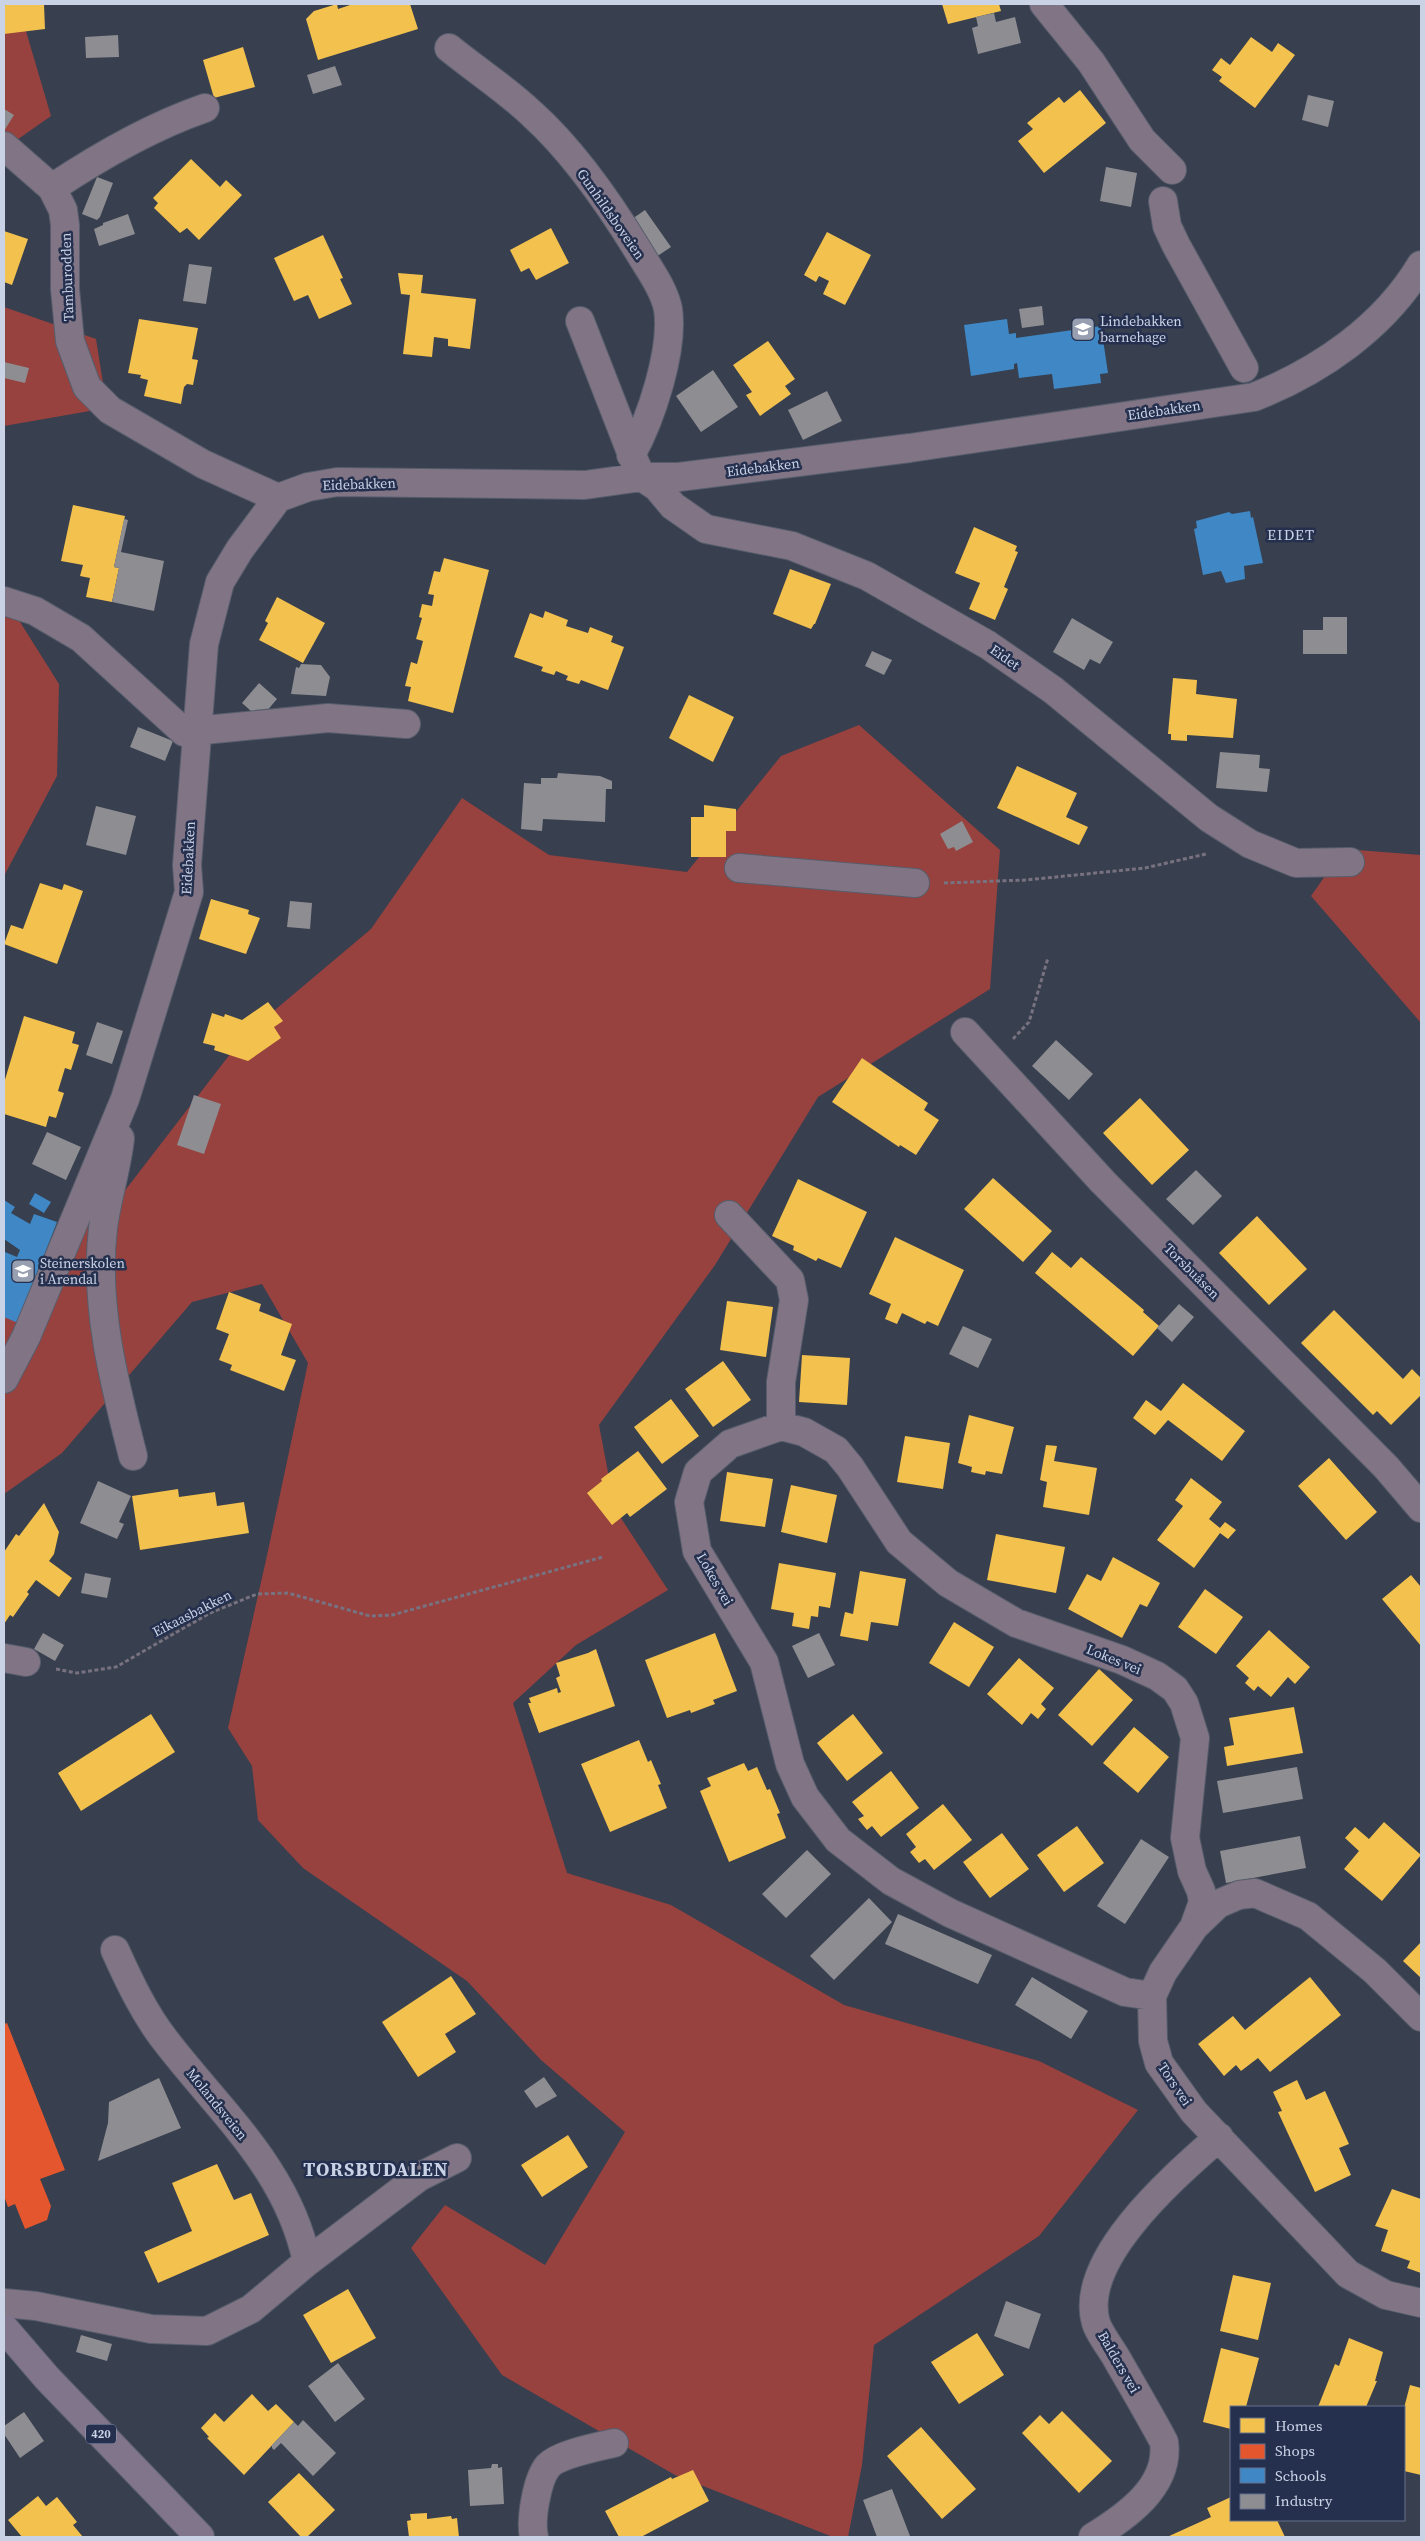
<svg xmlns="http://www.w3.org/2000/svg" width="1425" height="2541" viewBox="0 0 1425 2541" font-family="'Source Serif 4',serif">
	<rect width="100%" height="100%" fill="#383f4f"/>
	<path fill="#97423f" d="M4,4H18L51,116L4,149Z
		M4,307L96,339L107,408L4,426Z
		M4,611L15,614L59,684L57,776L4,876Z
		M859,725L1000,850L990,989L818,1097L715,1265L599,1425L615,1509L668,1590L576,1645L513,1703L567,1873L671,1905L844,2005L1039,2061L1138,2110L1039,2236L874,2345L862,2465L848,2537H833L675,2475L502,2375L411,2248L445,2205L545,2265L625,2132L541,2060L467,1981L303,1868L258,1820L252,1766L228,1728L266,1560L308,1363L262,1284L192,1302L62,1453L4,1494V1298L123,1193L244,1036L371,929L462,798L549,855L687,872L781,756Z
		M1344,849L1421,855V1023L1311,896Z"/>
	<path fill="#f2c14e" d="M4,4H44L45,29L4,34Z
		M337,4L338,9L353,4H410L418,29L318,60L306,19L314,11Z
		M942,4H999L1001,11L948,24Z
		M1251,37L1272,52L1278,43L1295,55L1255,108L1219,81L1222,77L1212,70L1221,58L1230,65Z
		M243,47L255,87L214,98L203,60Z
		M1080,90L1106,123L1044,173L1018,141L1033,129L1027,123L1059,97L1064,103Z
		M191,159L220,187L226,180L242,195L199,240L187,228L180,233L154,208L158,203L153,198Z
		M551,228L569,263L536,280L529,268L521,272L510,250Z
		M4,231L28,239L12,285L4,282Z
		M827,232L871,255L845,305L823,294L829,281L819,276L816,282L804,275Z
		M323,235L343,278L340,279L352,304L319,319L308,295L294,301L274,258Z
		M398,273L423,275L421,293L476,299L470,349L448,346V339L434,337L432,357L403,354L410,295L401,294Z
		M139,319L198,328L192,359L198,360L193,385L187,384L184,387L181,404L144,396L148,380L140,378L141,375L128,373Z
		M768,341L795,379L785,386L791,394L760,416L746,395L752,392L733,365Z
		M73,505L125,516L114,567L119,568L112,602L86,597L90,578L80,576L83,565L61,561Z
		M974,527L1017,546L1015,551L1018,552L1004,587L1008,589L995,620L969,609L980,583L955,573Z
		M444,558L489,570L453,713L408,701L411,687L405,686L411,662L417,664L423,641L416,639L422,618L419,617L422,604L432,606L434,595L428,594L434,571L440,572Z
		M790,569L831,584L815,624H814L811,629L773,614Z
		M277,597L325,623L303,663L259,640L268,623L265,621Z
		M545,611L568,620L566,626L588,633L590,627L613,636L611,642L624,647L608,690L581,680L579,684L566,680L568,676L556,671L554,675L541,671L543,667L514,657L530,613L543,618Z
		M1173,678L1197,680L1196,694L1237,699L1233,738L1187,735V741L1171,740V734H1168Z
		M689,695L734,717L713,762L669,738Z
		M1017,766L1077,793L1066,817L1088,827L1079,845L997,808Z
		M704,805L736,809V831H726V857H691V817H704Z
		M40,883L62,890L64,884L83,891L57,964L4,944L11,925L23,929Z
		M211,899L249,910L248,914L260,918L246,954L199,939Z
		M268,1002L283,1021L274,1027L281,1038L248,1061L214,1050L215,1046L203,1043L212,1013L224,1017L225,1014L242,1020Z
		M24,1016L75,1032L72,1043L79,1045L71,1070L65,1068L58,1091L64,1093L56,1118L49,1116L46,1127L4,1114V1083Z
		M862,1058L928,1103L924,1110L939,1120L916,1155L900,1145L899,1147L832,1102Z
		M1140,1098L1189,1150L1152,1185L1103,1133Z
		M993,1178L1052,1231L1023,1262L964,1209Z
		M798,1179L867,1212L841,1268L818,1258L816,1261L804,1255L793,1250L794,1246L772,1236Z
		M1257,1216L1307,1269L1269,1305L1219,1253Z
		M895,1237L964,1270L938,1326L927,1321L925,1324L902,1313L897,1324L885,1319L891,1304L869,1294Z
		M1052,1252L1071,1268L1081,1257L1144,1310L1143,1312L1159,1326L1133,1356L1035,1273Z
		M229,1292L261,1304L259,1311L292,1324L281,1355L296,1360L284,1391L230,1370L232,1365L219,1360L229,1334L216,1329Z
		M727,1301L773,1307L766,1357L720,1350Z
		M1334,1310L1403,1379L1412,1369L1421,1378V1395L1391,1425L1377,1411L1373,1415L1301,1343Z
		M802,1355L850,1358L847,1405L799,1402Z
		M723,1361L751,1400L713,1427L685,1389Z
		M1183,1383L1245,1431L1222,1461L1168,1420L1155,1435L1133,1418L1146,1400L1161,1411Z
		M671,1399L699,1436L662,1464L634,1427Z
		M969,1415L1014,1427L1002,1474L986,1471L985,1475L971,1472L972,1467L958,1463Z
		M905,1436L950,1443L943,1489L897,1482Z
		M1046,1445L1057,1446L1054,1461L1097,1468L1089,1515L1043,1507L1047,1482L1040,1480Z
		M638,1451L667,1489L630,1517L627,1513L612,1525L587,1493L602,1481L601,1479Z
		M1329,1458L1377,1512L1346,1540L1298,1486Z
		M727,1472L773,1479L765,1527L720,1521Z
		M1191,1478L1222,1502L1209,1519L1220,1528L1225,1522L1236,1530L1228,1539L1220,1533L1194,1568L1157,1540L1183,1506L1175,1500Z
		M791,1485L837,1495L827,1543L781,1532Z
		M178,1489L179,1497L215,1492L217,1506L244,1502L249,1533L140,1550L132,1496Z
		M44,1503L59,1532L54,1554L49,1561L72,1578L59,1597L36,1580L27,1592L29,1594L13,1617L10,1615L4,1624V1552L16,1534L19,1536Z
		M996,1534L1065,1547L1056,1593L987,1580Z
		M1113,1557L1160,1583L1147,1607L1140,1604L1122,1638L1068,1609L1087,1574L1101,1581Z
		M779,1563L836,1573L830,1608L819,1606L818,1617L811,1616L809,1629L792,1626L794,1613L771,1609Z
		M860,1571L906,1579L898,1626L871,1622L868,1641L840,1636L845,1612L853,1614Z
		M1411,1575L1421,1587V1646L1382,1599Z
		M1205,1589L1243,1617L1216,1654L1178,1627Z
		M954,1622L994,1647L969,1687L929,1663Z
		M1269,1630L1310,1667L1295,1684L1288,1677L1271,1697L1258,1686L1254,1691L1245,1683L1249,1678L1236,1666Z
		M715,1633L737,1691L713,1700L715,1704L691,1713L690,1710L667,1718L645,1660Z
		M596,1649L615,1706L539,1733L528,1703H531L529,1698L557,1688L558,1693L561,1692L556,1678L560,1676L556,1663L588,1653Z
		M1019,1658L1054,1688L1041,1704L1046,1709L1038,1719L1031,1713L1022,1725L987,1694Z
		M1099,1669L1133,1700L1092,1746L1058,1715Z
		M1294,1707L1303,1753L1227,1766L1224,1747L1234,1745L1229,1718Z
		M151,1714L175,1752L81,1811L58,1773Z
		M853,1714L883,1753L847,1781L817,1743Z
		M1134,1727L1169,1757L1138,1793L1103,1763Z
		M639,1740L648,1762L651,1760L661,1784L658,1785L667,1808L610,1832L581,1764Z
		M744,1763L748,1771L757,1767L767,1790L770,1789L780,1813L777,1814L786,1838L729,1862L700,1791L711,1786L707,1778Z
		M891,1771L919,1808L881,1837L872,1826L867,1830L858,1819L864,1816L852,1802Z
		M943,1804L972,1840L934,1870L925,1859L919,1863L910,1852L916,1847L906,1834Z
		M1384,1822L1421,1855L1382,1901L1344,1869L1359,1851L1345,1838L1355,1827L1369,1839Z
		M1077,1826L1104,1863L1064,1892L1037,1855Z
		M1002,1833L1029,1869L990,1898L963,1862Z
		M1421,1942V1978L1403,1961Z
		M451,1976L476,2014L445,2034L456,2052L418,2077L382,2022Z
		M1310,1977L1341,2015L1270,2072L1258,2058L1241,2071L1236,2065L1224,2076L1198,2044L1233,2016L1245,2030Z
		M1297,2080L1306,2100L1325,2091L1349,2144L1339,2148L1351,2175L1315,2192L1278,2112L1282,2111L1273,2092Z
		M568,2135L588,2167L542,2197L521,2165Z
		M217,2164L234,2200L251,2193L269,2235L158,2283L144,2252L192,2231L172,2183Z
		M1392,2189L1421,2199V2273L1407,2268L1410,2261L1381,2251L1388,2230L1375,2226Z
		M1233,2275L1271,2283L1258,2340L1220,2331Z
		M348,2289L376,2338L331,2363L303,2315Z
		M977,2333L1004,2375L959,2404L931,2362Z
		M1349,2338L1383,2352L1375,2381H1377L1366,2407H1318L1335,2364L1339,2366Z
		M1221,2348L1259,2358L1246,2407H1231V2429L1203,2422Z
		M1410,2385L1421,2388V2475L1404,2471V2408Z
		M252,2394L268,2411L276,2404L294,2422L244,2475L207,2438L209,2437L201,2428L215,2413L224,2422Z
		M1062,2411L1112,2461L1079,2493L1022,2433L1040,2415L1049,2424Z
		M921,2427L976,2489L942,2519L887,2456Z
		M693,2470L709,2501L641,2537H619L605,2511L671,2477L672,2479Z
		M299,2473L335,2510L307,2537H301L268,2502Z
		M38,2496L46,2506L57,2497L77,2522L73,2525L83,2537H22L8,2520Z
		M1231,2497V2520H1277L1285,2537H1167L1211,2517L1207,2508Z
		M427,2513V2519L451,2516L452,2519L457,2518L459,2537H409L407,2521L411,2520L410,2514Z"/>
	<path fill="#e4572e" d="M7,2023L65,2170L40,2179L51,2206L47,2220L25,2229L15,2204L8,2207L4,2196V2024Z"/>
	<path fill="#3f88c5" d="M1007,319L1009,334L1016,333V338L1101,326L1108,373L1100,374L1101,383L1054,389L1052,374L1019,378L1017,363L1014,364V369L971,376L964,325Z
		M1250,511L1251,518L1253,517L1263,563L1244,566L1245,579L1226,583L1221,571L1203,575L1194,529L1197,528L1196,521L1229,512L1232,514Z
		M35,1193L51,1202L44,1213L29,1204Z
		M4,1200L15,1207L11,1213L30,1224L34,1214L57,1222L18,1323L4,1317V1256L5,1252L17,1257L20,1250L4,1239Z"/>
	<path fill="#8d8d92" d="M994,13L996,22L1015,17L1021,43L978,54L972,28L978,26L976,17Z
		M118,35L119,57L86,58L85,37Z
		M335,66L342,85L313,94L307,75Z
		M1308,95L1334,101L1328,127L1302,120Z
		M4,109L14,115L4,131Z
		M1106,167L1137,173L1131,207L1100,201Z
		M97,177L113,183L100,217L97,220L82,214Z
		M645,210L671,247L656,257L632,219Z
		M128,214L135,234L99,246L94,229L103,225V223Z
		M189,264L212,267L206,304L183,301Z
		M1042,306L1044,325L1022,328L1019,309Z
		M4,362L29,368L25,383L4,378Z
		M713,370L738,407L701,432L676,396Z
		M827,391L842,421L803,440L788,410Z
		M124,519L128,520L121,552L164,561L154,611L112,602L119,568L114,567Z
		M1323,617H1347V654H1303V630H1323Z
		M1072,618L1113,642L1100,664L1090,659L1084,670L1053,652Z
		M872,651L892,660L884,675L865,666Z
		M301,664L321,665L330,677L326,696L291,694L296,667L299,668Z
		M259,683L277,699L260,719L242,703Z
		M138,727L173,741L165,761L130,747Z
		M1220,752L1260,755L1259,768L1270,769L1267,792L1216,788Z
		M558,773L600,776L612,781V789H606L605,822L543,819L542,831L521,829L524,783L541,784V778H557Z
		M96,806L136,816L126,855L86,845Z
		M962,821L973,842L956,851L954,847L948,849L940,834Z
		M290,901L312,903L310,929L287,927Z
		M97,1022L123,1031L112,1064L86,1055Z
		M1056,1040L1093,1074L1069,1100L1032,1066Z
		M194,1095L221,1104L204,1154L177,1145Z
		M47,1132L81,1147L66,1180L32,1164Z
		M1196,1170L1222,1196L1193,1225L1166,1199Z
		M1179,1304L1194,1317L1172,1342L1157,1328Z
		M963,1326L992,1339L978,1368L949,1354Z
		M98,1481L131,1496L119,1522L124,1524L117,1539L80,1523Z
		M85,1573L111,1578L107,1598L81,1593Z
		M43,1633L64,1645L55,1661L34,1649Z
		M819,1633L835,1665L808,1678L792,1646Z
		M1297,1767L1303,1799L1223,1813L1217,1781Z
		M1300,1836L1306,1868L1226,1883L1220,1851Z
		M1141,1839L1169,1857L1125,1924L1097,1906Z
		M807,1850L831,1874L786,1918L762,1894Z
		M869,1898L892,1922L834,1980L810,1956Z
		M898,1914L992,1955L978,1984L885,1944Z
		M1032,1977L1088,2011L1071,2039L1015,2005Z
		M544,2077L557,2096L536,2108L524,2091Z
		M159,2078L181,2128L98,2161L108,2123L109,2102Z
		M1006,2301L1041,2314L1029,2349L994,2336Z
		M81,2335L112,2344L107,2361L76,2352Z
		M338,2363L365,2399L335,2422L308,2386Z
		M24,2412L44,2441L20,2458L4,2434V2426Z
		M303,2420L336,2453L313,2476L281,2443L274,2450L272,2448V2445L294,2422L298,2426Z
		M492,2464H498V2468L502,2467L504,2504L470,2506L468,2470L491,2468Z
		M892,2489L910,2536L908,2537H877L863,2500Z"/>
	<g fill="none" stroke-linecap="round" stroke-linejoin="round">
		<g stroke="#575d6c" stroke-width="30">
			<path id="minor" d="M1044,4L1091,62L1142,140L1172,170
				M449,48C476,70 507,90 532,114C572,150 611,206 639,252C649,269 664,289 668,309C674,350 651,419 631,455
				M4,146L52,188L63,210L65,225V289L70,341L87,387L110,410L203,464L278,498
				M52,188C100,156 150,127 205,108
				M1163,201L1167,226L1176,245L1244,368
				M580,321L636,465L642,477L657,487L673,506L706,529L792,546L867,576L988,645L1053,690L1209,818L1250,844L1296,863L1350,862
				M4,601L35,611L81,638L184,732L328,718L406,724
				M739,868L915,883
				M965,1032L1103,1182L1386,1467L1421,1508
				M120,1138C117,1168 107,1197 103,1228C94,1305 114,1382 133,1456
				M729,1215L790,1280L794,1300L781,1382V1426
				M4,1379L26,1337L125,1099L189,892L187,865L204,644L220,582L240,549L278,498L308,487L337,482L585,485L642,477H679L910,448L1254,397C1320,371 1384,327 1421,265
				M4,1658L26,1662
				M1152,1996L1125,1992L950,1913L891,1881L838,1840L805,1797L790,1764L764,1662L697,1551L689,1502L698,1472L730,1444L781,1426L804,1432L836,1450L850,1467L899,1542L948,1583L1016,1623L1122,1660L1157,1676L1175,1689L1184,1703L1195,1738L1185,1838L1192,1871L1201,1891L1203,1902L1194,1927
				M1421,2017L1375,1971L1308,1916L1255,1893L1239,1895L1218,1904L1194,1927L1163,1972L1152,1996L1153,2041L1159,2063L1194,2112L1348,2274L1386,2295L1421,2303
				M307,2262L419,2177L457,2158
				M4,2303L36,2306L151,2329L207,2331L251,2309L307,2262C288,2169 220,2112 165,2040C144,2013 129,1981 115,1950
				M534,2537C530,2520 537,2479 548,2466C559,2454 598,2447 614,2443
				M1093,2537C1127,2516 1170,2486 1164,2442C1149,2414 1133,2387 1117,2359C1111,2348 1100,2335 1096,2323C1077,2259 1176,2175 1219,2137"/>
		</g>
		<g stroke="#575d6c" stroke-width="30">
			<path id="major" d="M4,2328L47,2378L200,2537"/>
		</g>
		<path stroke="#787280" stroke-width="3" stroke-dasharray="4 2.5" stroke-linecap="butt" d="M944,883L1026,880L1145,868L1206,854
			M1013,1039L1029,1022L1048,958
			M56,1669L77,1673L116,1667L210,1613L257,1594L288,1593L370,1616L392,1615L603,1557"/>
		<use href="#minor" stroke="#817585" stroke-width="28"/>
		<use href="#major" stroke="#80758a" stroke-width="28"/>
	</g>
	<defs>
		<g id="school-square" transform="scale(1.25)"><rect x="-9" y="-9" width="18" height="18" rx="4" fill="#979fb1" stroke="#24304e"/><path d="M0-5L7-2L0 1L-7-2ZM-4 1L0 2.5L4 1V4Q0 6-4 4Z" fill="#fff"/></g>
	</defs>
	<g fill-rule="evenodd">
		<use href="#school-square" x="1083" y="329"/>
		<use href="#school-square" x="23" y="1271"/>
	</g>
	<g text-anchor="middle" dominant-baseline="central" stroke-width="5" stroke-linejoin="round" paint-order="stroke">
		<rect fill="#24304e" stroke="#98a1b8" stroke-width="1" x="86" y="2424.5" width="30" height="19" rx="4"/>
		<g font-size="12" font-weight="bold" fill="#cad2e6">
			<text x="101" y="2434">420</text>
		</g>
		<g font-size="14" fill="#cad2e6" stroke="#24304e">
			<text transform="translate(611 214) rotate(55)">Gunhildsboveien</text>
			<text transform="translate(67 277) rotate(-92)">Tamburodden</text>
			<text transform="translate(1164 410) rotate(-8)">Eidebakken</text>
			<text transform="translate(763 467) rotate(-7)">Eidebakken</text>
			<text transform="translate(359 484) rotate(-2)">Eidebakken</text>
			<text transform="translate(1005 657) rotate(35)">Eidet</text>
			<text transform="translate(188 858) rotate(-87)">Eidebakken</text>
			<text transform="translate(1192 1271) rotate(45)">Torsbuåsen</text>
			<text transform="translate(715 1579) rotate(60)">Lokes vei</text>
			<text transform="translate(192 1613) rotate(-27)">Eikaasbakken</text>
			<text transform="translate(1114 1659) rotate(22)">Lokes vei</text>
			<text transform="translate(1175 2084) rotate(56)">Tors vei</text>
			<text transform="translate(217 2104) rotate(51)">Molandsveien</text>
			<text transform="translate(1119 2362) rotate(60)">Balders vei</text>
		</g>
		<g font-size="14" fill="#cad2e6" stroke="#24304e" text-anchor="start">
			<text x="1100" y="321">Lindebakken<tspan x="1100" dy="16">barnehage</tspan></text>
			<text x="40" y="1263">Steinerskolen<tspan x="40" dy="16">i Arendal</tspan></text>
		</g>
		<g font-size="15" letter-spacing="1" fill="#cad2e6" stroke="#24304e">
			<text x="1291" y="534">EIDET</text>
		</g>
		<g font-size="19" font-weight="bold" letter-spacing="1" fill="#cad2e6" stroke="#24304e">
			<text x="376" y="2169">TORSBUDALEN</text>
		</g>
	</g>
	<rect width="1425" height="2541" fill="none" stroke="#cad2e6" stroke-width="10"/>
	<rect x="1230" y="2406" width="175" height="115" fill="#24304e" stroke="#66718b"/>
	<rect x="1240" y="2418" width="25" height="15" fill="#f2c14e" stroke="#66718b"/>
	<text x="1275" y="2431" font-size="15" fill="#cad2e6">Homes</text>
	<rect x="1240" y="2444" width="25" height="15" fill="#e4572e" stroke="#66718b"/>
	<text x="1275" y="2456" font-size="15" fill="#cad2e6">Shops</text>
	<rect x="1240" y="2468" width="25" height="15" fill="#3f88c5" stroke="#66718b"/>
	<text x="1275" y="2481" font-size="15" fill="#cad2e6">Schools</text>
	<rect x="1240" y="2494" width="25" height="15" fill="#8d8d92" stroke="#66718b"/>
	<text x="1275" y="2506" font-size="15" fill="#cad2e6">Industry</text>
</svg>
